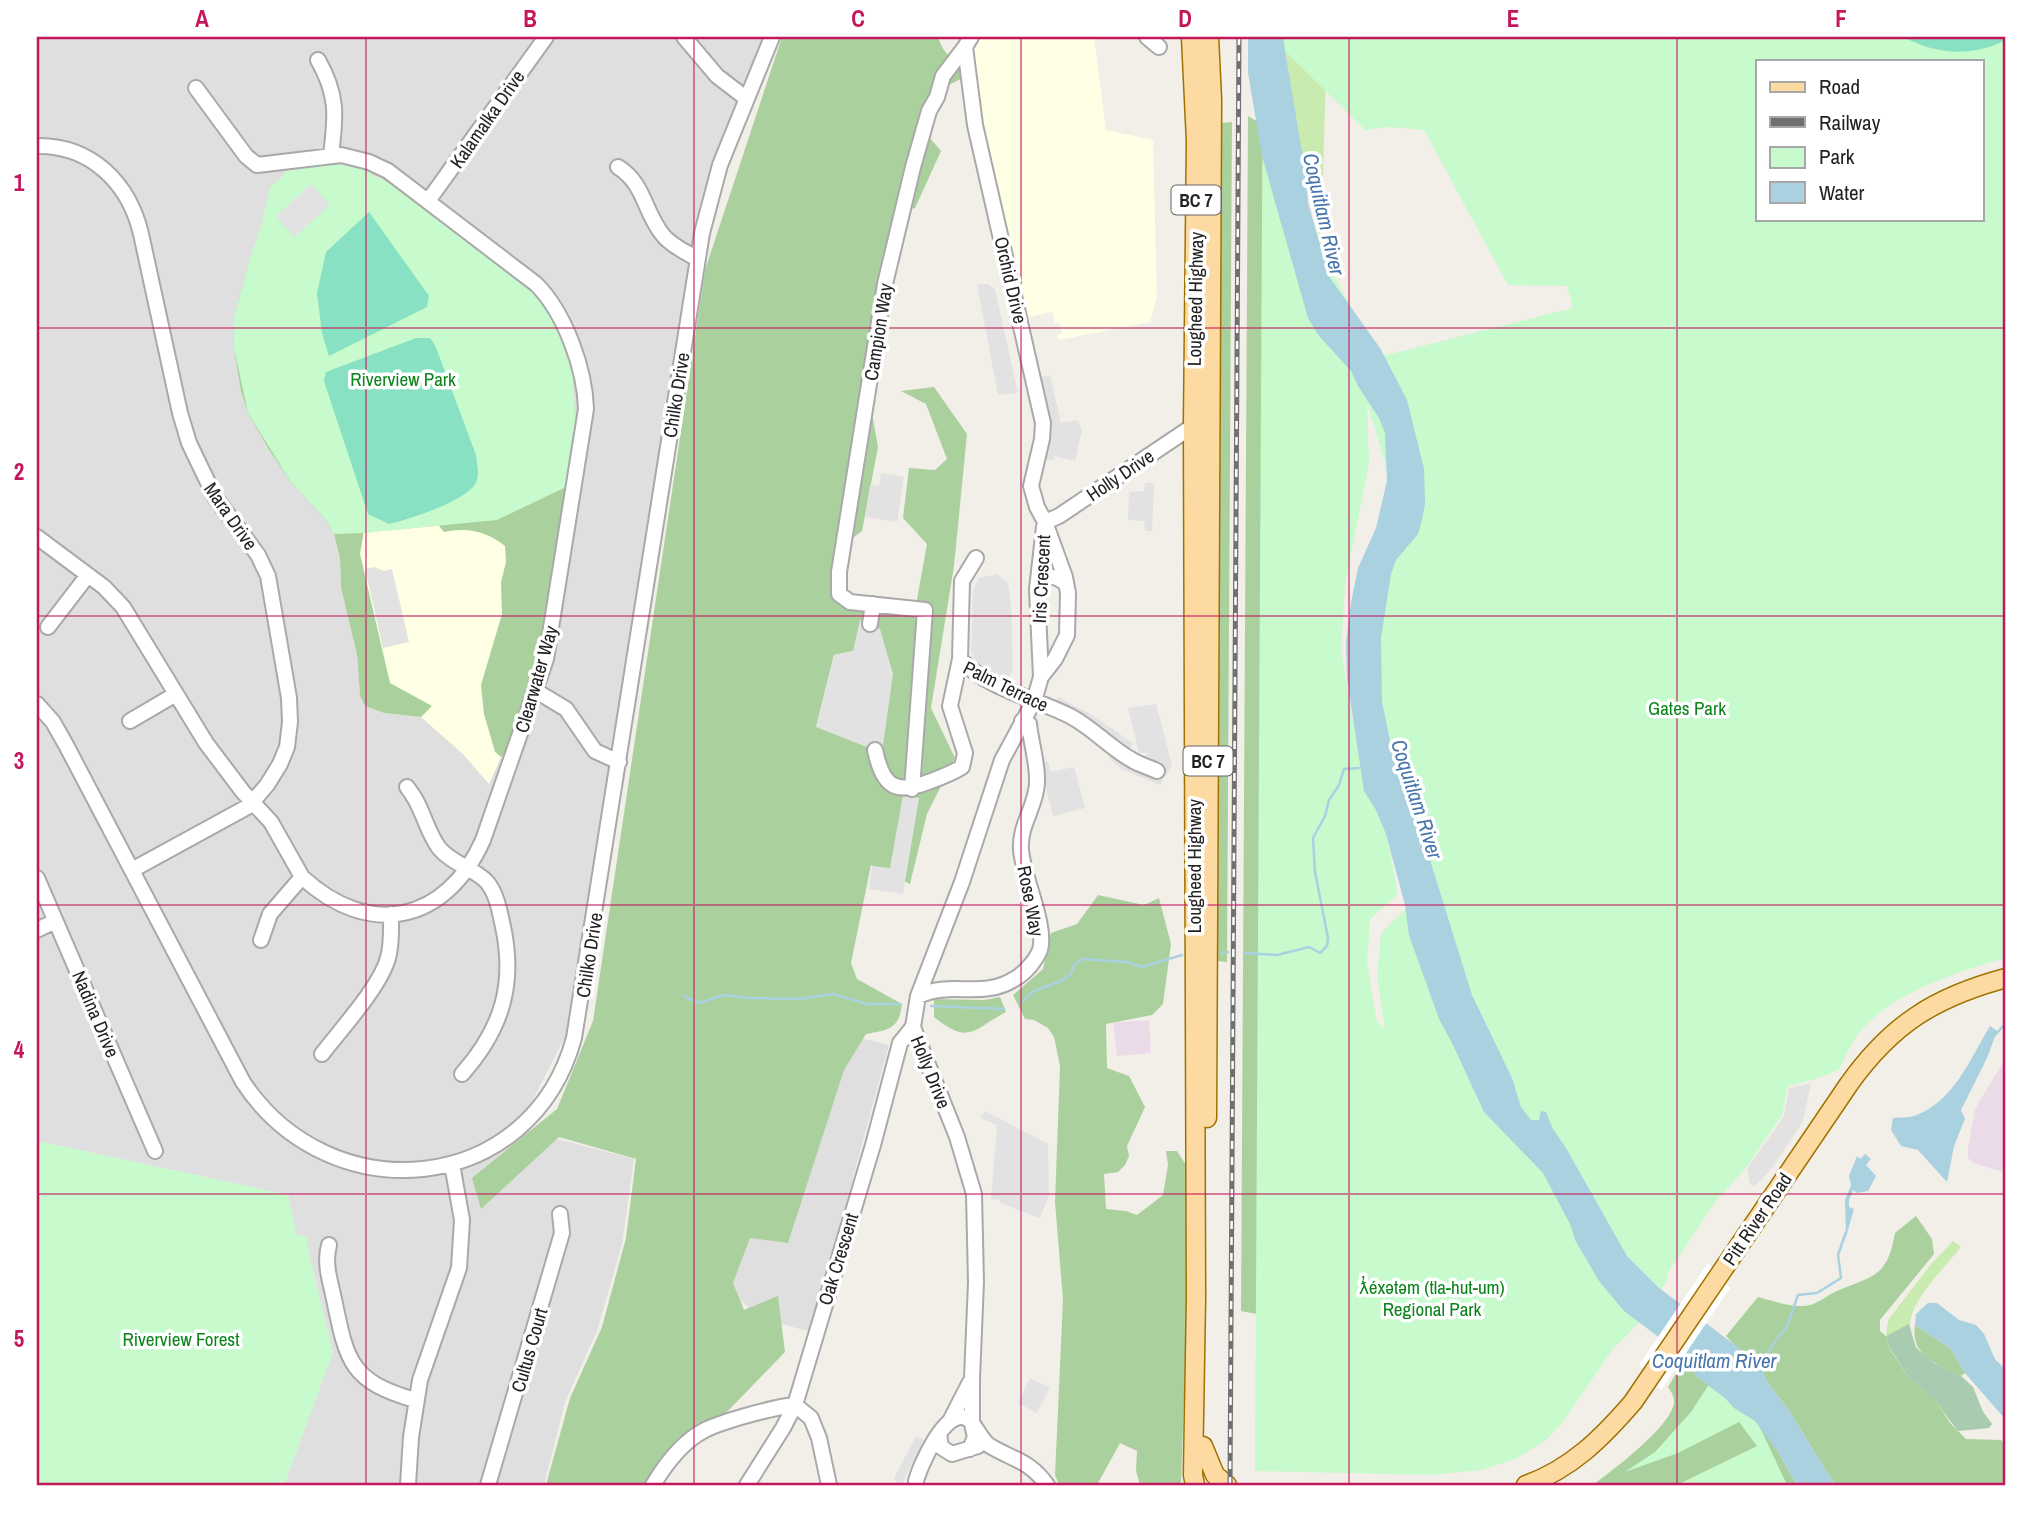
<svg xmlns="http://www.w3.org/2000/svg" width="2043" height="1522" viewBox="0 0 2043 1522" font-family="'Archivo Narrow',sans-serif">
	<rect width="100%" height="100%" fill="#f2efe8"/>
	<path fill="#e0dfdf" d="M37,37H768L742,106L688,300L630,642L589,927L569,1029L530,1105V1132L634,1159L622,1244L597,1331L565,1402L544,1485H284L333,1352L306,1242L296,1235L288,1195L37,1141Z
		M848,1035L889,1045L811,1332L763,1319L721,1285Z"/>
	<path fill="#ebdae7" d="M1149,1020L1151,1053L1117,1056L1113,1023Z
		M2006,1057V1173L1973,1163L1968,1158V1149L1975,1109Z"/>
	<path fill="#feffe4" d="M979,37H1094L1106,130L1153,140L1157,297L1150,322L1059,340L1057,335L1062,334L1060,323H1055L1052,312L1029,317L987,145L972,45Z
		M568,486L509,751L501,757L489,784L463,754L421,717L384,713L365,706L360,696L357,655L341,588L340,559L334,534L363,533L497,520Z"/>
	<path fill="#caebaf" d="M1327,37L1321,247L1295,123L1286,52Z
		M1953,1241L1961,1247C1934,1282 1878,1326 1934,1363C1947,1371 1961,1374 1971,1386C1977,1392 1978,1403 1982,1410C1985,1415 1989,1419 1992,1424L1989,1428L1958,1431L1890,1349L1886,1336L1888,1320L1931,1264Z"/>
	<path fill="#aad19d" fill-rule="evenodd" d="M782,37H938C943,52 949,58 964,64L961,79L936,91L925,132L941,151L915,208L896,211L870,402L878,447L862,531L846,543L836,592L857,607L916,605L927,544L903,518L909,468L935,470L947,459L926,404L901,391L934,387L967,434L954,566L931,708L955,758L927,814L910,884L871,865L851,963L857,979L902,1004C899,1029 889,1030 866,1034L844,1070L788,1243L750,1238L733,1283L744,1310L778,1296L785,1352L719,1420L657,1469L646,1485H546L570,1398L602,1327L626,1238L636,1159L559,1137L481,1209L472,1178L557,1109L593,1021L705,270ZM853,651L816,727L834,655Z
		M1248,116L1265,126L1266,1316L1241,1311Z
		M1232,122L1227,962L1217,961L1222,123Z
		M249,261L365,525L360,554L390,683L432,706L421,717L384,713L365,706L360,696L357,655L341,588L340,559L334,534L327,521L291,482L268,448L248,413L241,391L234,348L233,322Z
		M573,375L576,444L556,571L533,689L509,751L501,757L495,752L484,714L481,685L502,614L501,582L506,562L505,546C487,531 467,527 444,532L439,526L449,519Z
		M1098,895L1144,905L1159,898L1171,944L1163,1004L1152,1015L1106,1024L1107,1068L1129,1076L1145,1107L1127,1146L1129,1156L1125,1165L1118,1172L1104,1174L1106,1209L1126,1211L1137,1215L1163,1195L1168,1165L1166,1151H1177L1188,1168L1187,1309L1181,1485H1140L1136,1471L1137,1451L1120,1443L1097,1485H1059L1055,1475L1063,1300L1055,1202L1060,1066L1054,1037L1048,1028L1034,1020L1025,1019L1013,995L1043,969L1051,933L1077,924Z
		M1000,997L1006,1012C973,1029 970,1046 934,1017V999L984,1000Z
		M1916,1216L1932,1239L1934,1254L1880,1320V1331L1886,1336L1890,1350L1909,1378L1935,1400L1950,1423L1966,1439L2001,1440L2006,1447V1485H1835L1789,1411L1766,1380L1762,1369L1766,1364C1751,1363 1736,1347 1726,1336L1758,1297C1770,1300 1784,1305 1797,1306C1817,1307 1821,1298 1837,1291C1874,1275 1887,1278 1895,1233Z
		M1915,1325L1950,1348L1965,1373L1961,1376C1937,1364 1910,1356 1915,1325Z
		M1684,1360C1705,1388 1731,1398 1755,1421C1773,1439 1784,1464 1797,1485H1593C1612,1471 1673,1425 1674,1402C1674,1395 1671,1392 1668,1387Z"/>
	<path fill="#a9cbb0" d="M1909,1324L1916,1348L1934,1363L1961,1376L1973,1387L1983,1412L1992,1424L1989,1428L1958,1431L1935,1400L1909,1378L1890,1349L1886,1336Z"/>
	<path fill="#c7facd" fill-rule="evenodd" d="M1263,37H2006V958C1962,970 1889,994 1860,1032C1851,1043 1845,1057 1839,1070L1815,1079L1788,1086L1782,1115L1746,1168L1715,1202L1666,1276L1668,1279L1635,1327L1613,1349L1562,1423L1546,1440L1515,1459L1481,1470L1431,1475L1255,1471ZM1271,37L1365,130L1390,127L1424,130L1508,285L1567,286L1573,308L1355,363L1371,343L1318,247L1274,81ZM1758,61H1982V219H1758ZM1367,402L1392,486L1370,658L1409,906L1381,933L1377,977L1385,1029L1377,1022L1367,963L1370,919L1398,894L1386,832L1360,763L1341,650L1345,585L1369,464Z
		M335,164L369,169L372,175L408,192L534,289L554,320L573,375L576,444L568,486L497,520L363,533L334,534L327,521L291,482L248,413L234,348L233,322L249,261L262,223L270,187L284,175L285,171Z
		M37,1141L288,1195L296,1234L307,1237V1246L333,1352L284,1485H37Z
		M1727,1357L1787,1485H1677L1757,1446L1739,1422L1678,1453L1625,1472L1655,1452L1691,1412Z"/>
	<path fill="#87e1c2" d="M1904,37H2006V40C1972,57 1937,55 1904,37Z
		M369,212L429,296L427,307L329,356L322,333L317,293L326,252Z
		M416,338H430L435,345L476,455C477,466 481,478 473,487C459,503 410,519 389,524L368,514L324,381L326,372Z"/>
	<path fill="#e2e2e2" d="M311,184L330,205L294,237L276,216Z
		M977,284H988L995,289L1018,393L998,395Z
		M1050,375L1061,423L1078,420L1082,430L1075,461L1055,456L1053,461L1044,459L1049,436V420L1039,377Z
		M881,473L904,477L897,522L865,517L870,485L879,486Z
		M1145,483H1154L1152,531H1145L1144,521L1128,520L1129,492L1144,491Z
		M374,567L384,571L392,569L409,642L383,648L365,569Z
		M997,574L1008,583L1011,602L1013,670L1009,678L988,672L978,664L971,652L973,591L979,578Z
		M860,620L880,629L893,674L882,753L816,727L834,655L853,651Z
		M1058,697L1092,715L1133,743L1129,750L1142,759L1148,753H1139L1128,708L1156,704L1172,765L1160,785L1123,770L1109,758L1112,752L1049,713Z
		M1048,761L1051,772L1074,767L1085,808L1053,816L1040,763Z
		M903,795L919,798L903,894L869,889L872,866L890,868Z
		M1811,1083L1803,1121L1772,1168L1754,1187L1750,1183L1747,1169L1784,1116L1789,1088Z
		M985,1111L1048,1144L1049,1196L1040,1218L1000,1203V1200L991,1199L997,1125L981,1118Z
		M1030,1378L1050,1388L1037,1413L1018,1403Z
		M916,1436L925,1440L903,1481L904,1485H897L894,1478Z"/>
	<path fill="#a9d1df" d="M1248,37H1283L1301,147L1306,165L1308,203L1330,278L1380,348L1407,400L1424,469L1425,504L1422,520L1418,534L1396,560L1391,574L1381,638L1382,702L1393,755L1399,778L1430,860L1472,995L1512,1078L1521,1107L1531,1120H1539L1541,1111L1546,1112L1553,1129L1566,1148L1627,1256L1659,1288L1759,1363L1765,1359L1766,1364L1762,1369L1766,1380L1789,1411L1835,1485H1797L1778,1452L1755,1421L1734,1408L1725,1398L1697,1377L1684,1359L1664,1341L1624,1311L1599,1281L1575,1240L1571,1226L1543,1173L1484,1112L1452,1043L1439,1019L1409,935L1405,905L1386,834L1376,810L1364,791L1347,679L1346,643L1351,602L1358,568L1376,528L1387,481L1385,433L1379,418L1358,386L1351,371L1319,336L1308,318L1262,156L1248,73Z
		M1990,1026L1997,1031L1987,1058L1961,1110L1965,1119L1954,1146L1947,1182L1918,1150L1901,1146L1891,1130L1893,1118C1899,1117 1908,1118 1914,1116C1954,1102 1970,1059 1990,1026Z
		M1865,1154L1871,1159L1866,1165L1876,1176L1868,1191L1857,1193L1853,1190L1849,1200V1207L1854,1209L1846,1237L1845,1200L1851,1185L1849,1176L1857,1156L1860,1159Z
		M1928,1303H1937L1959,1320L1976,1325L1984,1334L1995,1359L2006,1370V1420L1965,1373L1950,1348L1915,1325L1916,1314Z"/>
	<path fill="#fff" d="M1708,1263L1730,1288L1661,1390L1639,1365Z"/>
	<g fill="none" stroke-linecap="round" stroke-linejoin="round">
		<path stroke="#a9d1df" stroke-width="2.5" d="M1222,953L1228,952
			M1244,953L1277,955L1309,947L1320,953L1327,946L1328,938L1315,872L1313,838L1325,816L1329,800L1339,785L1344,769L1359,768
			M684,996L699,1003L724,995L748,998L800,999L832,994L868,1004H900
			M1022,1002L1034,991L1061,981L1070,975L1075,964L1082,959L1127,962L1142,967L1182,955
			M931,1006L1004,1009
			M1994,1036L2006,1023
			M1763,1361L1776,1340L1787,1326L1798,1295L1817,1293L1841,1278L1838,1255L1846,1232"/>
		<g stroke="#a9a9a9" stroke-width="18">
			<path id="minor" d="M684,37L717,76L747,99
				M1147,37L1159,47
				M318,60C338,95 336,116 331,155
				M37,146C91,145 129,183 141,234L180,413L189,443L215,497L258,555L268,576L289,698L290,722L287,747L280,764L267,785L249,806L132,870
				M618,167C644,183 644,211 662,234C670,245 686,252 697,259
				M428,201L546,37
				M1045,522L1059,516L1193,426
				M37,537L104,587L123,607L206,743L243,792L271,822L302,877C369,939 446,923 483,840L546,659L586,409C585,369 565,313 536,284L388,171L369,162L341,155L257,165L246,156L196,88
				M1037,589L1041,581C1051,574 1058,577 1066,584
				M870,624L873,604
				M48,627L88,575
				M960,659L962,581L976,558
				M1041,677L1037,589L1044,527
				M536,691L566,709L595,751L619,762
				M37,704L53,722L66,745L243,1082C330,1214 531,1196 574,1038L702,233L720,165L772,37
				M130,721L176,694
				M875,750C883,788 896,795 931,781C942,777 952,773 962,767L965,753L950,706L960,659C988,689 1034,698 1070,716C1093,728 1110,748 1132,760C1140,765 1149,767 1157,771
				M407,787C423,806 425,829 439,848C452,864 474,868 487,882C496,893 499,908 502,922C516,982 503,1028 462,1074
				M912,789L925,610L850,602L839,594V572L885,284L913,167L929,111L937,97L943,76L965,47
				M37,878L155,1151
				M37,930L55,921
				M261,940L270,914L302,877
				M918,996C952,980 983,1000 1016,978C1025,973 1036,960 1040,950C1047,925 1023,877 1021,850C1019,825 1036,807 1037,783C1038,764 1031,743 1029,724L1022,721
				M322,1054C341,1029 380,987 388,958C392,944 391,929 391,914
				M329,1245C324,1264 330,1280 334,1299C347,1362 350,1381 415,1400
				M950,1421L970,1382
				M939,1434L941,1447L952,1454L978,1446
				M970,1449L975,1437L972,1424V1378L976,1282L974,1194L957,1137L913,1027L918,996L962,882L1002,760L1034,701L1041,677L1055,659L1067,635L1068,593L1065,577L1045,522L1037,507L1031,486L1042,439L1043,423L975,125L965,47L971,37
				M916,1481C920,1466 945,1408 966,1418C976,1423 980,1440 990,1446C1014,1460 1030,1461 1047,1485
				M408,1485L411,1437L420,1380L459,1268L462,1220L452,1164
				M488,1485L562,1233L560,1214
				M653,1485C665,1465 683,1441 705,1430C723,1421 774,1407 795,1405L811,1418L819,1438L829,1485
				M747,1485L783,1428L795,1405L873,1145L900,1043L913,1027"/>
		</g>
		<g stroke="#9f7200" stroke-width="21">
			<path id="major" d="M1191,37L1196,141L1193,426L1196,1298L1193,1475L1195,1485
				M1207,1118L1212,100L1209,37
				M1203,1446L1215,1475L1227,1485
				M1526,1485C1571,1469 1602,1438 1633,1402L1849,1084C1892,1024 1935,997 2006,978"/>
		</g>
		<use href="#minor" stroke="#fff" stroke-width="14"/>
		<use href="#major" stroke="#fddaa2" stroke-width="18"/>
		<g stroke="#707070" stroke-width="5">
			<path id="rail" d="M1230,1485L1239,37"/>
		</g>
		<use href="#rail" stroke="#fff" stroke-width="2.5" stroke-dasharray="8" stroke-linecap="butt"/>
	</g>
	<path fill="none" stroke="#c2185b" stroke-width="2" stroke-opacity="0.55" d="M366,37V1485M694,37V1485M1021,37V1485M1349,37V1485M1677,37V1485M37,328H2006M37,616H2006M37,905H2006M37,1194H2006"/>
	<g text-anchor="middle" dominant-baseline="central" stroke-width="7" stroke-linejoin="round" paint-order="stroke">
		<g fill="#fff" stroke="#646464" stroke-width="2">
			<rect x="1171.5" y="185.5" width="49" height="29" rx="5"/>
			<rect x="1183.5" y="746.5" width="49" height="29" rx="5"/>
		</g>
		<g font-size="18" font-weight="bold" fill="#222">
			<text x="1196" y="200">BC 7</text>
			<text x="1208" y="761">BC 7</text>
		</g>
		<g font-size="19" fill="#222" stroke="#fff">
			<text transform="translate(487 119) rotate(-55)">Kalamalka Drive</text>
			<text transform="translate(1011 280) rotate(77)">Orchid Drive</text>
			<text transform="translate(1195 299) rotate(-89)">Lougheed Highway</text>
			<text transform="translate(878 332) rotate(-81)">Campion Way</text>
			<text transform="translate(676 395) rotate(-81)">Chilko Drive</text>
			<text transform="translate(1120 475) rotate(-34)">Holly Drive</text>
			<text transform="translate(231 516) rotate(55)">Mara Drive</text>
			<text transform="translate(1041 579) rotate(-87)">Iris Crescent</text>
			<text transform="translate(536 679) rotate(-74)">Clearwater Way</text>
			<text transform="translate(1006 686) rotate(26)">Palm Terrace</text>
			<text transform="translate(1194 866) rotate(-90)">Lougheed Highway</text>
			<text transform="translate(1031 901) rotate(79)">Rose Way</text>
			<text transform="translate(589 955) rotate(-81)">Chilko Drive</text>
			<text transform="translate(96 1014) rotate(67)">Nadina Drive</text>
			<text transform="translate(931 1072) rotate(68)">Holly Drive</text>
			<text transform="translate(1757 1219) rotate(-56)">Pitt River Road</text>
			<text transform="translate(838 1259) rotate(-73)">Oak Crescent</text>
			<text transform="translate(529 1350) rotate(-74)">Cultus Court</text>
		</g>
		<g font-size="19" fill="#0b841a" stroke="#fff">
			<text x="403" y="379">Riverview Park</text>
			<text x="1687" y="708">Gates Park</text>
			<text x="1432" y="1287">ƛ̓éxətəm (tla-hut-um)<tspan x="1432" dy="22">Regional Park</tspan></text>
			<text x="181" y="1339">Riverview Forest</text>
		</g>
		<g font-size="21" font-style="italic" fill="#4876ac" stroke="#fff">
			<text transform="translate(1324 214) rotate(77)">Coquitlam River</text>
			<text transform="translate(1417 799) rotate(72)">Coquitlam River</text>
			<text x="1714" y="1360">Coquitlam River</text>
		</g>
	</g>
	<rect width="2043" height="1522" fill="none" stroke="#ffffff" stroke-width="77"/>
	<rect x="1756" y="60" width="228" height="161" fill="#ffffff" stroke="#a7a7a7" stroke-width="2"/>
	<rect x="1770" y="82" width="35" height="10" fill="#fddaa2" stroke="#a7a7a7" stroke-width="2"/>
	<text x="1819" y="94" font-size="21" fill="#222222">Road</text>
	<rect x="1770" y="117" width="35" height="10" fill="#707070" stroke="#a7a7a7" stroke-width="2"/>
	<text x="1819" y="130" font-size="21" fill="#222222">Railway</text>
	<rect x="1770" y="147" width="35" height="21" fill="#c7facd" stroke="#a7a7a7" stroke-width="2"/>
	<text x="1819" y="164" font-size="21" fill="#222222">Park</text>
	<rect x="1770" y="182" width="35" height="21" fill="#a9d1df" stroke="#a7a7a7" stroke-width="2"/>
	<text x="1819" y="200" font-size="21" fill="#222222">Water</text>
	<rect x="38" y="38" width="1966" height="1446" fill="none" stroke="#c2185b" stroke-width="2.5"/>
	<g font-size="23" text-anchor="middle" font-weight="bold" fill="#c2185b">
		<text x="202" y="27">A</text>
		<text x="530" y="27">B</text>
		<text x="858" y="27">C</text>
		<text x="1185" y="27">D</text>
		<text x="1513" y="27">E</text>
		<text x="1841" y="27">F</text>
		<text x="19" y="191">1</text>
		<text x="19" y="480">2</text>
		<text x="19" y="769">3</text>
		<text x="19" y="1058">4</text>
		<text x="19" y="1347">5</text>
	</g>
</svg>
